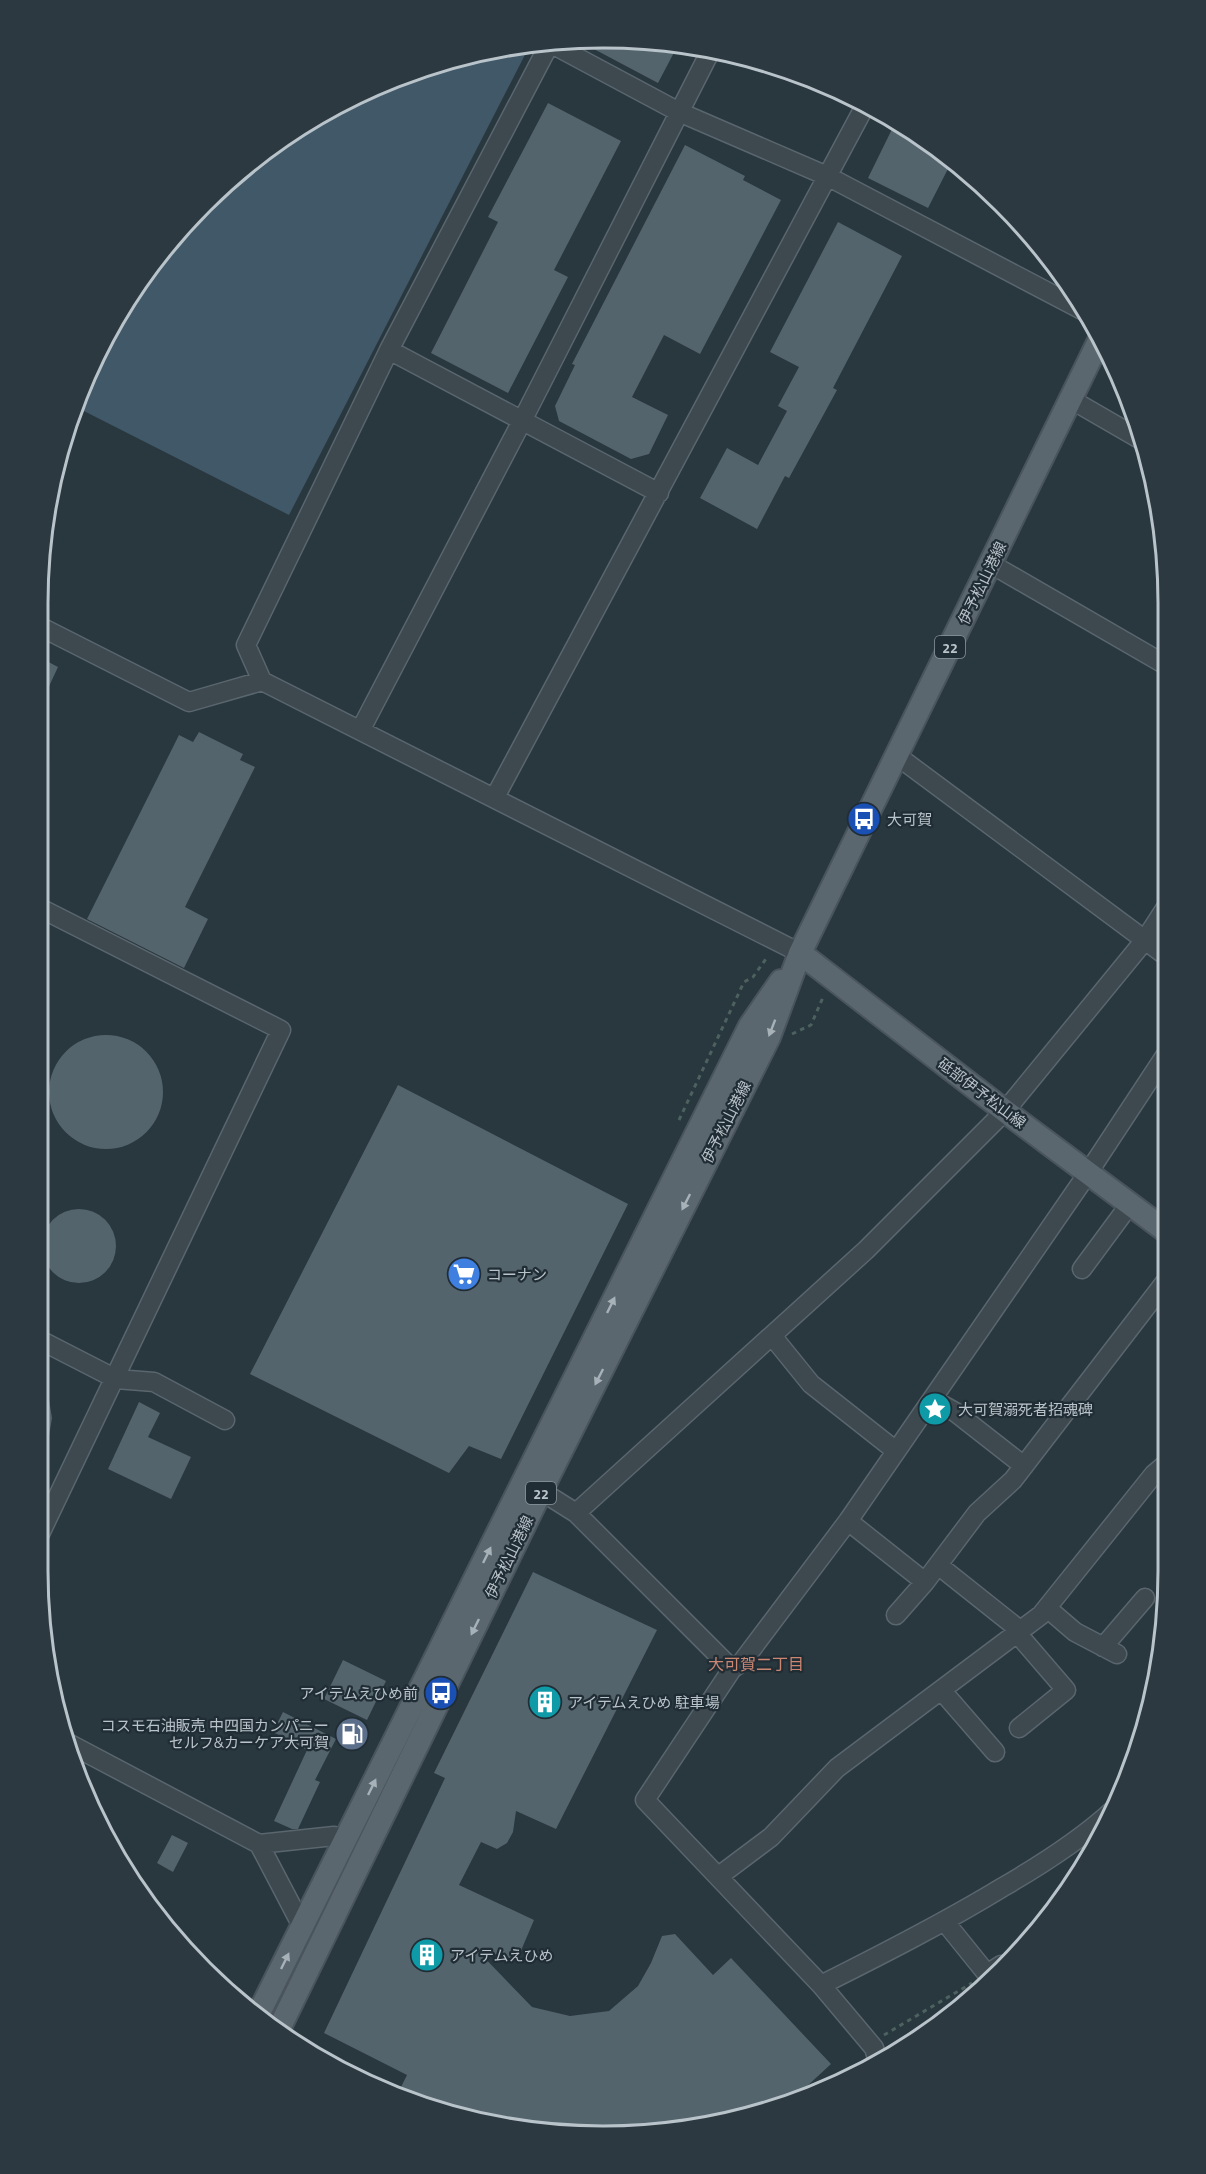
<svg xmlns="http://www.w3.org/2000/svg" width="1206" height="2174" viewBox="0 0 1206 2174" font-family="'Titillium Web','Noto Sans JP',sans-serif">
	<rect width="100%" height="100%" fill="#29373f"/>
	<path fill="#405867" d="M530,45L289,515L74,406L113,320L178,230L259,154L353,96L457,57Z"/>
	<path fill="#54646c" d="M575,39L677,42L679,43L658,83Z
		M548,103L621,141L554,270L568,277L508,393L431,353L498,222L488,217Z
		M896,121L951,163L928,208L868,178Z
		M685,145L745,176L743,180L781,200L700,354L664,335L632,397L668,415L649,454L631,459L559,421L555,406L575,365L572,364Z
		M838,222L902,256L833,388L837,390L789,478L785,476L757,529L700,498L727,448L758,465L787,411L778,406L799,367L770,352Z
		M39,657L58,667L39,708Z
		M199,732L243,754L240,760L255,767L185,907L208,919L184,968L87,919L179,735L193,742Z
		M49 1092a57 57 0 1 1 114 0a57 57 0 1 1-114 0Z
		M398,1085L628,1204L501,1459L469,1446L449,1473L250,1374Z
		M42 1246a37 37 0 1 1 74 0a37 37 0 1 1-74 0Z
		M45,1376L52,1418L45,1460L38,1459V1377Z
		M139,1402L160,1413L148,1437L191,1457L171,1499L108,1469Z
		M533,1572L657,1630L556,1829L516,1811L513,1832L507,1843L497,1849L481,1842L459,1885L534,1920L517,1960L476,1949L532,2007L570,2016L609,2011L638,1986L651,1963L662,1936L675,1934L713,1975L731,1958L831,2064L792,2100L640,2135L456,2117L399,2091L407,2075L324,2033L445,1778L434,1773Z
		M343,1660L386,1681L367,1720L324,1699Z
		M283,1712L336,1739L315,1780L320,1782L298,1829H292L274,1821L307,1750L273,1732Z
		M172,1835L188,1843L173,1872L157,1863Z"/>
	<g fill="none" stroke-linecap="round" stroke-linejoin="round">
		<g stroke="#5a666d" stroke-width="21">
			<path id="minor" d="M550,43L679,112L827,176L1084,311
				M389,350L659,493
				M1072,400L1143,441
				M991,564L1164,664
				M39,626L189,702L262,681L800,953
				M262,681L246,645L389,350L551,41
				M361,729L522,421L711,50
				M896,755L1165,955
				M495,797L866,104
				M1082,1269L1130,1204
				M774,1334L777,1342L811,1384L896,1451
				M38,1339L116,1379L154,1382L225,1420
				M932,1399L955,1412L1024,1466
				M541,1491L576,1513L732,1669L645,1800L821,1985L874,2048L877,2058
				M576,1513L866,1250L1005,1111L1145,940L1165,909
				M848,1521L925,1582
				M38,1538L281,1030L38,907
				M938,1565L1021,1631
				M1047,1608L1075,1632L1117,1654
				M896,1615L925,1582L977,1513L1013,1480L1166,1281
				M1017,1633L1066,1690L1019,1728
				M1103,1647L1145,1598
				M732,1669L742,1662L848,1521L1088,1173L1165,1056
				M942,1691L995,1752
				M66,1742L259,1844
				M719,1876L771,1837L837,1768L1041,1615L1154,1474L1167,1463
				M945,1922L987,1974L1001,1965
				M302,1926L259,1844L334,1836L347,1839
				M821,1985C883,1954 944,1923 1003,1887C1041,1865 1079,1841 1112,1811"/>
		</g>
		<g stroke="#49545c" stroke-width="26">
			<path id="major" d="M800,953L1005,1111L1166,1231
				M259,2013L750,1026L781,981
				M278,2031L541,1491L769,1037L800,953L1099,341"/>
		</g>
		<path stroke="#4d615f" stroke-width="3" stroke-dasharray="4.5 4.5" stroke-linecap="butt" d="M792,1034L811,1025L824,995
			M679,1120L744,982L753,977L768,956
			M884,2035L972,1983"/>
		<use href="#minor" stroke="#3d484f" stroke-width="18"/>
		<use href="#major" stroke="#5b676f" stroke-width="22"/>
	</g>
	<defs><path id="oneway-solid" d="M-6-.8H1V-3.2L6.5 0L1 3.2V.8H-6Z" transform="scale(1.5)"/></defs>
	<g fill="#a6b1b8">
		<use href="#oneway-solid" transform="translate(772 1028) rotate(111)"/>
		<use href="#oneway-solid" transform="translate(686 1202) rotate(117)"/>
		<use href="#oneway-solid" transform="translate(611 1305) rotate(-64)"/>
		<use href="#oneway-solid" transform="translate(599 1377) rotate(117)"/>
		<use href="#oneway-solid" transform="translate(487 1555) rotate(-64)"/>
		<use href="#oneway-solid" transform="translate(475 1627) rotate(116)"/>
		<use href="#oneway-solid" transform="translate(372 1787) rotate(-64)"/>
		<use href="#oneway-solid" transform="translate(285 1961) rotate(-64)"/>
	</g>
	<defs>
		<g id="bus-disc" transform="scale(1.725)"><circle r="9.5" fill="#1a4fb4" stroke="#212d35"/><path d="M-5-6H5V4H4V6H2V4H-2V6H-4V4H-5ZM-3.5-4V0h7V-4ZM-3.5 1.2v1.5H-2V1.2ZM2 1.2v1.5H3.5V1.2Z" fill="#fff"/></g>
		<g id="supermarket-disc" transform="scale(1.725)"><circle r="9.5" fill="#3f7fe0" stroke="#212d35"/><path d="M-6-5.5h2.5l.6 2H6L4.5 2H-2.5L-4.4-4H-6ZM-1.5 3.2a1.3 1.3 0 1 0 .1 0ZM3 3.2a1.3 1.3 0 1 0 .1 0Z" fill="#fff"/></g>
		<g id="sight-disc" transform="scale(1.725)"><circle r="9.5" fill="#0f9aa8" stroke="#212d35"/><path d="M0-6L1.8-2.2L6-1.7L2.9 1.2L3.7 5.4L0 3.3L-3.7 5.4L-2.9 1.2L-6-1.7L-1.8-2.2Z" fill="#fff"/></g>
		<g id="building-disc" transform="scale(1.725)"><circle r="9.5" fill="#0f9aa8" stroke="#212d35"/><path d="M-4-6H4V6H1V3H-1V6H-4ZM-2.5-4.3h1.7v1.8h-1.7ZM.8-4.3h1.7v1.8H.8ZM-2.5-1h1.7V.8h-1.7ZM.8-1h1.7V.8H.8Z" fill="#fff"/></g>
		<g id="fuel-disc" transform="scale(1.725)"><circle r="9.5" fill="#5c6f8a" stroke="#212d35"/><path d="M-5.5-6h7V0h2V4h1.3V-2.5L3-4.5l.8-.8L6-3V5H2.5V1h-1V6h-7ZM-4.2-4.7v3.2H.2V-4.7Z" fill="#fff"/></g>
	</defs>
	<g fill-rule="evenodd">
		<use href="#bus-disc" x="864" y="819"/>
		<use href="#supermarket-disc" x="464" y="1274"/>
		<use href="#sight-disc" x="935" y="1409"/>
		<use href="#bus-disc" x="441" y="1693"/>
		<use href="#building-disc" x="545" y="1702"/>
		<use href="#fuel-disc" x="352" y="1734"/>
		<use href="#building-disc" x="427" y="1955"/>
	</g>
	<g text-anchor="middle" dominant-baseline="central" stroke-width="4.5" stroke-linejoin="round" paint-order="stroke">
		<g fill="#212d35" stroke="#8b969d" stroke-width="1.5">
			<rect x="935" y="636" width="30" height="22" rx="4.5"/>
			<rect x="526" y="1482" width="30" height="22" rx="4.5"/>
		</g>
		<g font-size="14" font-weight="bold" fill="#b9c3ca">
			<text x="950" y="647">22</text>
			<text x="541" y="1493">22</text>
		</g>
		<g font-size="15" fill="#b9c3ca" stroke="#212d35">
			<text transform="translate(982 583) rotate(-64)">伊予松山港線</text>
			<text transform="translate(982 1093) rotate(37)">砥部伊予松山線</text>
			<text transform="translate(726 1122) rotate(-63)">伊予松山港線</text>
			<text transform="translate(509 1557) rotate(-64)">伊予松山港線</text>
		</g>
		<g font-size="15" fill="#b9c3ca" stroke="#212d35" text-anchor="start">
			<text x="887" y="819">大可賀</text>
			<text x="487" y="1274">コーナン</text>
			<text x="958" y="1409">大可賀溺死者招魂碑</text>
			<text x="418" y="1693" text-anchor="end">アイテムえひめ前</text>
			<text x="568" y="1702">アイテムえひめ 駐車場</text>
			<text x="329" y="1725" text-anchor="end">コスモ石油販売 中四国カンパニー<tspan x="329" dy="17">セルフ&amp;カーケア大可賀</tspan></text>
			<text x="450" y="1955">アイテムえひめ</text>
		</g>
		<g font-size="16" fill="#cc8772" stroke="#212d35">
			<text x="756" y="1664">大可賀二丁目</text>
		</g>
	</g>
	<path d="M0 0H1206V2174H0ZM603 48H603A555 555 0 0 1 1158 603V1571A555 555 0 0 1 603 2126H603A555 555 0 0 1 48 1571V603A555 555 0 0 1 603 48Z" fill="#2d3941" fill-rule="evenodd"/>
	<path fill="none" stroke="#b9c3ca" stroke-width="3" d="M603 48H603A555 555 0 0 1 1158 603V1571A555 555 0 0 1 603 2126H603A555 555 0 0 1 48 1571V603A555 555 0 0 1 603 48Z"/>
</svg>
